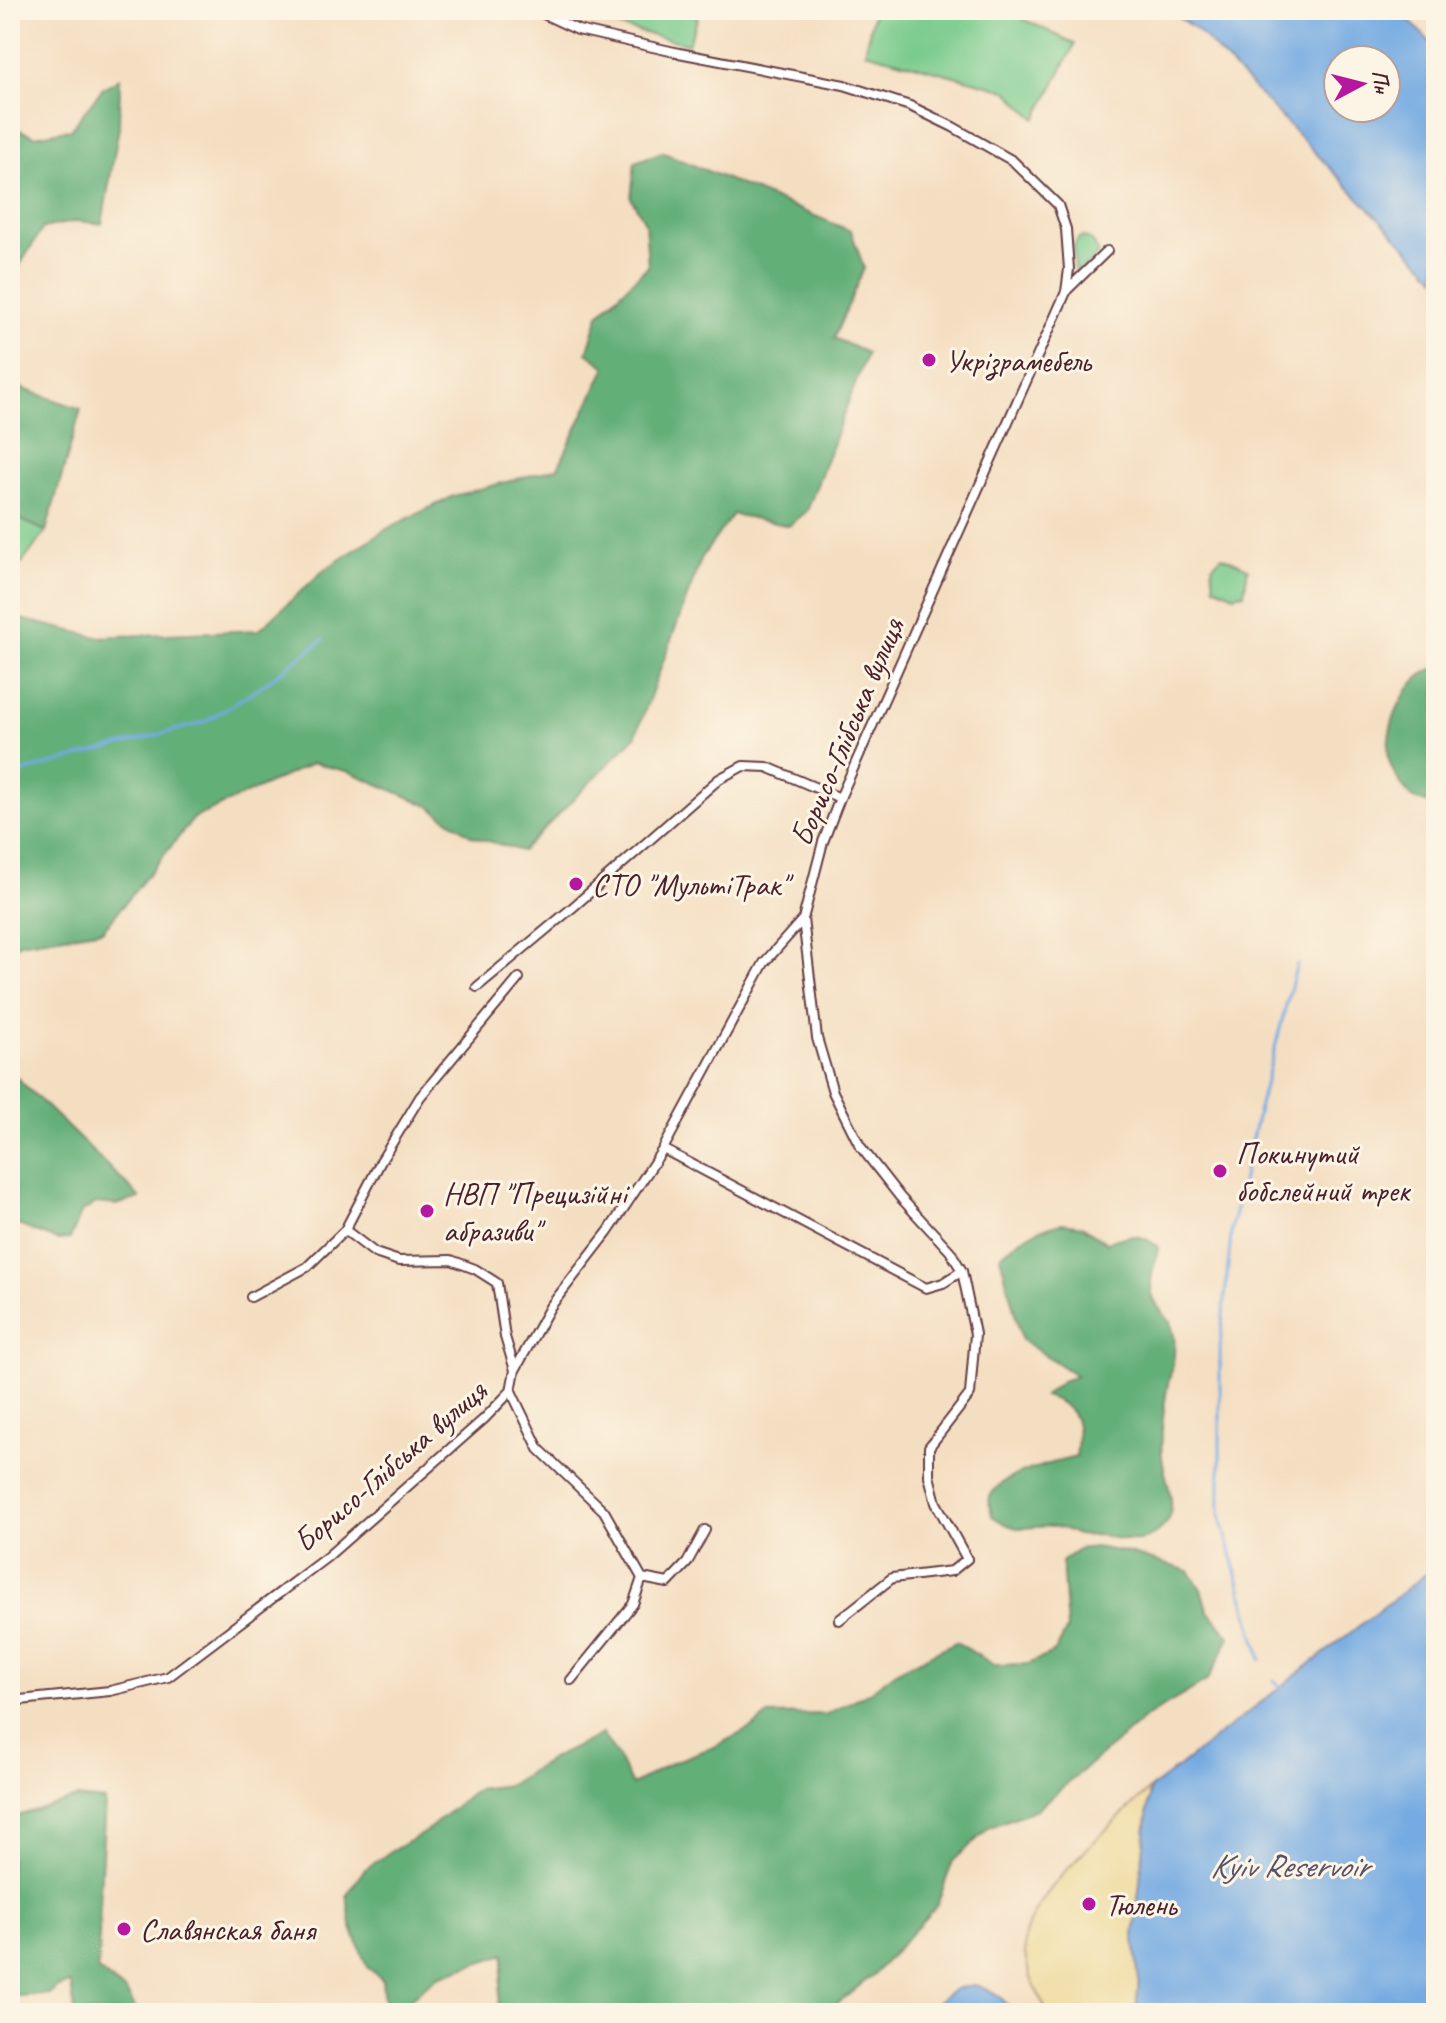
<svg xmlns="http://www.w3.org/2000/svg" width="1446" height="2023" viewBox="0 0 1446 2023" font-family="Caveat,sans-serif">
	<rect width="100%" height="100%" fill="#fcf5e5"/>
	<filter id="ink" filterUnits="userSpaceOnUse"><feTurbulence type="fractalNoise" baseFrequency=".0125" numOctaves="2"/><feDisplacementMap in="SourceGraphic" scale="16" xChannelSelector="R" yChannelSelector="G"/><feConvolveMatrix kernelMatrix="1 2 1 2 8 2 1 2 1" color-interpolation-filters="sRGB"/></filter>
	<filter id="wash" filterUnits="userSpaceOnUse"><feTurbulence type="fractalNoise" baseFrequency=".006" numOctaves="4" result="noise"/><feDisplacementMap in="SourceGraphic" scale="32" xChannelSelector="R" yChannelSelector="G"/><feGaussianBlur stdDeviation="1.8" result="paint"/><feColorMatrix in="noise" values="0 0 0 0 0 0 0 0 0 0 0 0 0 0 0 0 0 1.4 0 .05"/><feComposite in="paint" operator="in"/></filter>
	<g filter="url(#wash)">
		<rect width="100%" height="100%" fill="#f4dec1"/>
		<path fill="#7acb8d" stroke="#62755c" stroke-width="2" d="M570,10H685L698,18L688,44L581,17Z
			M874,10H1005L1075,44L1036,119L1006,90L865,52Z
			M1085,237L1093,242L1099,253L1075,275L1074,245L1079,238Z
			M10,515L46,531L10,579Z
			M1222,556L1248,568L1244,593L1234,595L1214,586L1212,566Z"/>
		<path fill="#63af78" stroke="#566752" stroke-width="2" d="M120,78L119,127L102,224L77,221L43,228L10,281V126L35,136L71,129L102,89Z
			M662,152L851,231L864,268L834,338L867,353L807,511L789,526L733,514L702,557L635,737L522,851L472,836L429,806L350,772L313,763L194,818L103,930L19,943L10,952V626L17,618L97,637L259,630L324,570L388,528L454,496L558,468L606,367L587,353L599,314L648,266L645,222L631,198L635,162Z
			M10,381L12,385L81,409L46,531L10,515Z
			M1436,668V806C1429,803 1418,802 1412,797C1403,789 1391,770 1389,759C1384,727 1405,678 1436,668Z
			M10,1071L126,1184L140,1198L116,1205L96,1203L81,1213L70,1239L57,1240L10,1222Z
			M1062,1223L1082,1226L1107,1243C1127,1234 1140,1232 1158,1247C1156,1265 1146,1281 1154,1300C1160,1314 1171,1315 1174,1336C1176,1353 1172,1369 1168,1384C1164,1402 1160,1439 1162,1457C1165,1484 1183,1509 1159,1531C1139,1548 1117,1537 1096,1535C1090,1535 1083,1536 1077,1535C1072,1533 1066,1529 1061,1528C1028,1521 1025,1539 992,1516C991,1509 988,1503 990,1497C1001,1473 1053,1463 1076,1457C1081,1424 1078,1406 1044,1396L1062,1381L1077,1376L1022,1340L1000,1256C1020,1238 1036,1229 1062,1223Z
			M1095,1547L1129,1553L1189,1571L1201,1589L1207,1609L1230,1637L1208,1680L1146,1717L1037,1809L990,1827L953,1861L937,1905L875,1973L826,2013H497L505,1954L438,1976L393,2013H385L382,1979L367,1967L351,1925L347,1895L364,1870L390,1852L425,1832L477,1789L509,1785L551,1759L602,1734L618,1757L632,1785L671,1763L716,1746L753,1727L768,1715L827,1714L868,1693L899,1670L956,1642L994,1665L1028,1664L1055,1652L1067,1629L1062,1562L1078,1549Z
			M76,1798L105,1801L100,1893L98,1970L126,1992L138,2013H75L71,1984L58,1987L50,1994L17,1996L10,2004V1818Z"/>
		<path fill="#eeda9e" stroke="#9c7c64" stroke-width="2" d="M1150,1789L1134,1937L1139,1980L1136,2013H1048C1036,1990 1025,1971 1024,1944C1023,1900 1118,1819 1150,1789Z"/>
		<path fill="#74aae2" stroke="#5f6486" stroke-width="2" fill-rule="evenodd" d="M1167,10H1399L1436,48V278L1198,31ZM1338,60H1386V108H1338Z
			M1436,1566V2013H1136L1139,1980L1134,1937L1150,1789Z
			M974,1985C994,1989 1002,1998 1015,2013H926C941,1998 952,1988 974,1985Z"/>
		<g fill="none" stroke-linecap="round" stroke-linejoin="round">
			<path stroke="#74aae2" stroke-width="3" d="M10,782L22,772L205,722L263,685L323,640
				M1261,1660L1220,1514V1346L1232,1226L1258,1112L1297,964
				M1274,1680L1283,1689"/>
		</g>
	</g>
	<g filter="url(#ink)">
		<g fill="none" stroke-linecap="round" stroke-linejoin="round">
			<g stroke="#643c42" stroke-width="12">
				<path id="street" d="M1066,291L1107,251
					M803,919L817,1038L833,1092L860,1146L900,1197L950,1251L962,1271L975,1334L970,1394L929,1447V1476L936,1503L967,1559L952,1571L892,1578L839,1620
					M477,987L572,908L719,779L743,766L767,767L840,798
					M663,1149L926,1288L943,1283L962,1271
					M251,1297L307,1267L345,1230
					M515,1370L505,1337L497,1283L475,1269L451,1260L399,1261L375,1253L345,1230L381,1161L420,1097L519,978
					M511,1391L539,1449L604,1511L642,1578L633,1604L571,1680
					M642,1578L668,1583L687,1563L705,1530
					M10,1701L110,1691L168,1677L327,1557L484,1419L511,1391L515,1370L550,1307L608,1232L663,1149L764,963L803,919L823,842L840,798L1066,292L1069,269L1066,229L1058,205L1013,161L953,127L910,106L844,85L679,53L578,30L535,10"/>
			</g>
			<use href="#street" stroke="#fff" stroke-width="8"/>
		</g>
	</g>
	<g fill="#b5179e" stroke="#fcf5e5" stroke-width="3">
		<circle cx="929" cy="360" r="8"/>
		<circle cx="576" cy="884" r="8"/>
		<circle cx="1220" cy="1171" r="8"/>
		<circle cx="427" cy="1211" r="8"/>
		<circle cx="1089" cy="1904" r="8"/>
		<circle cx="124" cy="1929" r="8"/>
	</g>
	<g text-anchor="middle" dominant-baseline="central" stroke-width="6" stroke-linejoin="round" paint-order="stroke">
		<g font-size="32" fill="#4a1f2b" stroke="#fcf5e5" text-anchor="start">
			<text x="945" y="360">Укрізрамебель</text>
			<text x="592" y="884">СТО "МультіТрак"</text>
			<text x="1236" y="1153">Покинутий<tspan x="1236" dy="37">бобслейний трек</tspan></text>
			<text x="443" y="1193">НВП "Прецизійні<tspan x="443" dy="37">абразиви"</tspan></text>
			<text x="1105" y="1904">Тюлень</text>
			<text x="140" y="1929">Славянская баня</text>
		</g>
		<g font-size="32" fill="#4a1f2b" stroke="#fcf5e5">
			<text transform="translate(847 732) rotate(-67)">Борисо-Глібська вулиця</text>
			<text transform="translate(390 1466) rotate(-41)">Борисо-Глібська вулиця</text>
		</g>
		<g font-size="34" font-style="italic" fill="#59506b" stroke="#fcf5e5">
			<text x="1289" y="1865">Kyiv Reservoir</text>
		</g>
	</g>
	<rect width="1446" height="2023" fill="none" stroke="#fcf5e5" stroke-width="40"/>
	<g transform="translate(1362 84) rotate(83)"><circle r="38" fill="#fcf5e5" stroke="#b59f9b" stroke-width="2"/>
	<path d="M0-6L14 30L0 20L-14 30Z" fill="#b5179e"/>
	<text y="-12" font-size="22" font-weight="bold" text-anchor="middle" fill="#4a1f2b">Пн</text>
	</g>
</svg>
